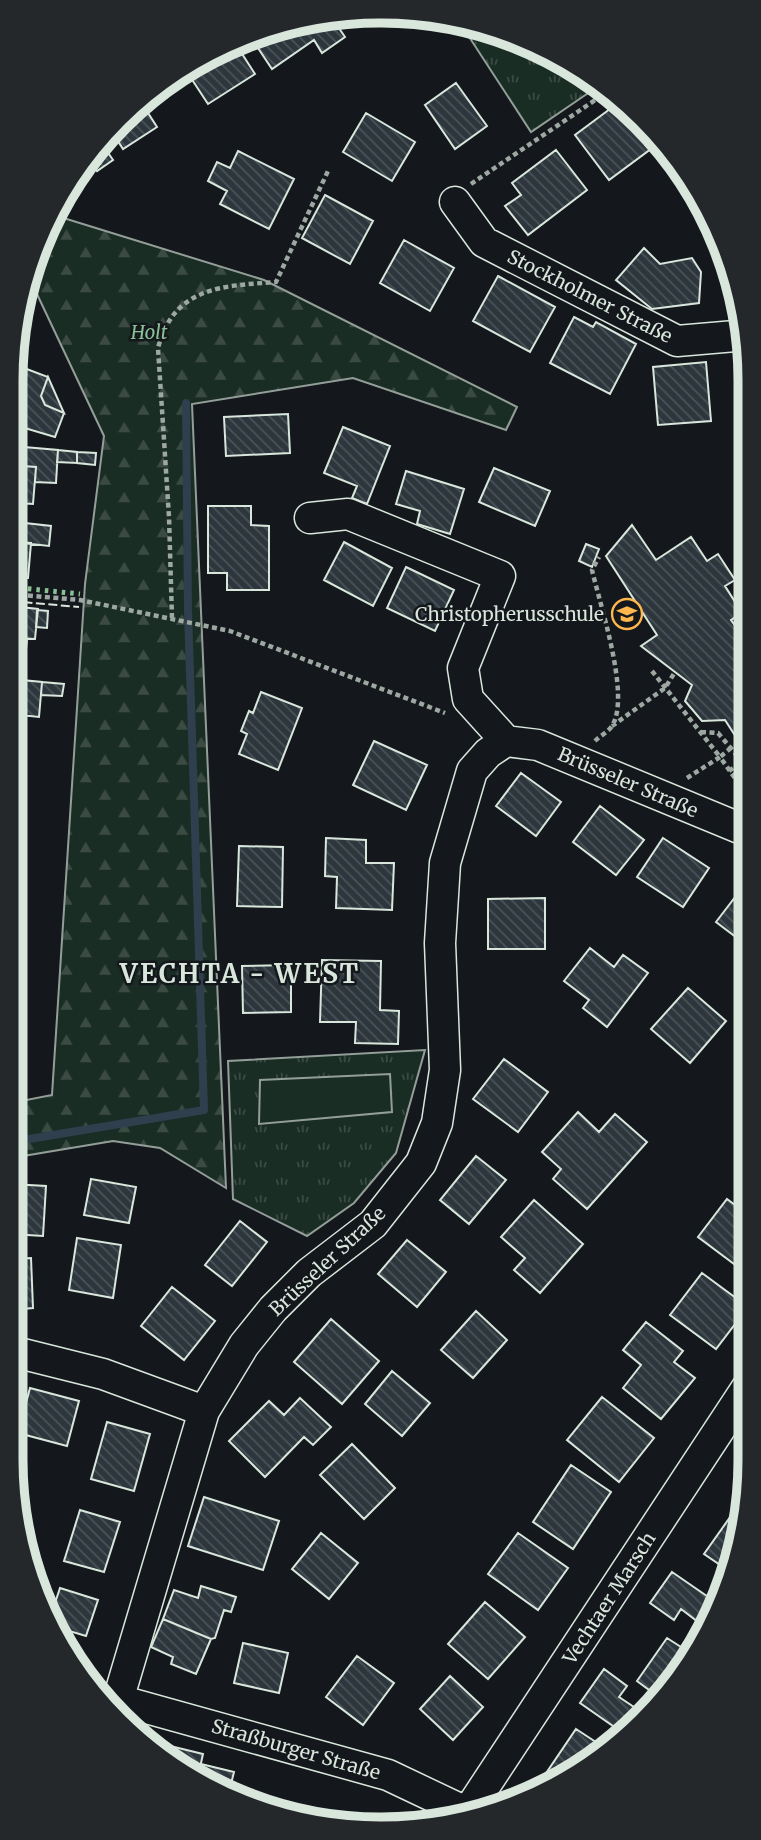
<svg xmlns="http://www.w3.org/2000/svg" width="761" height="1840" viewBox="0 0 761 1840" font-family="Merriweather,serif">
	<defs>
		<pattern id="grass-tufts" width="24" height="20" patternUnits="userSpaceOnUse" patternTransform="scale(1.75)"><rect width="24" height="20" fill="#1a2d24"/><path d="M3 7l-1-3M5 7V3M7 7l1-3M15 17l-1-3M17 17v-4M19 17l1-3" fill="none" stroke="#3b4b43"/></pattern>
		<pattern id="forest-firs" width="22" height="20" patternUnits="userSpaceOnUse" patternTransform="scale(1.75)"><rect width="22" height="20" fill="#1a2d24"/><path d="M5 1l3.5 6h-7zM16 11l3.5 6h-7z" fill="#3b4b43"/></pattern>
		<pattern id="building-back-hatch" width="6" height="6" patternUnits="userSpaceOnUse" patternTransform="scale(1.75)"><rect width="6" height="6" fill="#2c363c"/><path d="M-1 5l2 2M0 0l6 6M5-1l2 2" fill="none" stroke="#4a5358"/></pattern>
	</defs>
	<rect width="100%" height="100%" fill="#14181c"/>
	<path fill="url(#grass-tufts)" stroke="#939e99" stroke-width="2" d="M462,26L500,30L586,73L600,85L531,132Z
		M425,1050L396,1153L354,1203L307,1236L233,1199L228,1061Z"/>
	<path fill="url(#forest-firs)" stroke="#939e99" stroke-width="2" d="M57,216L264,280L517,407L506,430L353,378L192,404L226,1188L160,1148L113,1141L11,1158V1103L52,1095L85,584L104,436L28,275L30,261Z"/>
	<path fill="#1a2d24" stroke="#939e99" stroke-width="2" d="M390,1074L392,1112L259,1124L260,1080Z"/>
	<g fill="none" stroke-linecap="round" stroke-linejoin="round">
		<path stroke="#2f3f4d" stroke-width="8" d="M11,1142L204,1110L188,611L186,403"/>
	</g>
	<path fill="url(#building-back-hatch)" stroke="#d8e6dc" stroke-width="2" d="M360,12L382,15L369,24Z
		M332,18L345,37L322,53L314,40L272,69L252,39Z
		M237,46L255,74L208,104L187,72L217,48L222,47L226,53Z
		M456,83L487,126L455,149L425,105Z
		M618,103L674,156L663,164L651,149L609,180L575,135Z
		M143,105L157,127L123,149L111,130Z
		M366,113L415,142L392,181L343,152Z
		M100,141L113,160L97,171L89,160Z
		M556,150L587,190L528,235L505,206L521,195L512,183Z
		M238,151L294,179L269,229L220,204L227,191L208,181L217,162L230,168Z
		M325,195L373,221L350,264L302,238Z
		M404,240L454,268L430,311L380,283Z
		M644,248L660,264L692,258L701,272L699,303L652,309L616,280Z
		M498,276L555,307L530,352L473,321Z
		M574,317L593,327L596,322L636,344L610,394L550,363Z
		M14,359L22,373L11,378Z
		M747,360V403L740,404L736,361Z
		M706,362L711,421L658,425L653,367Z
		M24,368L48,377L41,396L45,405L64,413L55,437L18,426L11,429V396L14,386L17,387Z
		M48,377L64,413L45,405L41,396Z
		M288,414L290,453L226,456L224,417Z
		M343,427L390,446L367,504L352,498L357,486L324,473Z
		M24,447L58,450L56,483L35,482L36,467L23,466Z
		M58,450L77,452V463L57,462Z
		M77,452L96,453L95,465L77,463Z
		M21,466L36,467L33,504L17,503L11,505V467L19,468Z
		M494,468L550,491L535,526L479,502Z
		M406,471L464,489L450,534L417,524L420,511L396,504Z
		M208,506H251V525L269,526V590H227V573H208Z
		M16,522L51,526L49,546L14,542Z
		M632,525L656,560L691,537L707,561L718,554L735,580L725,586L742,613L731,620L745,639L748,637L747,754L725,720L702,721L685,701L692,685L641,646L657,635L606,556Z
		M11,542L31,543L28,578L11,577Z
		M344,542L392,568L373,606L324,580Z
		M586,544L599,549L592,567L579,561Z
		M406,567L454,590L435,631L387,608Z
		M11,606L38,609L35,639L16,638L17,624H11Z
		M37,610L48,611L47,628L36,627Z
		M11,624H17L14,667H11Z
		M16,638L27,639L24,669L14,667Z
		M11,679L42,682L39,717L11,714Z
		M42,682L64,684L62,696L41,695Z
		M261,692L302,708L278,770L239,754L247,734L241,731L249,711L253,713Z
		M11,714L25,715L24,735L11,733Z
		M374,741L427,765L406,810L353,785Z
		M521,773L561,802L536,836L496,806Z
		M600,806L644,840L616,875L573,842Z
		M11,838H14L12,859H11Z
		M326,838L366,840V863H394L392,910L336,908L337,877L325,876Z
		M663,838L709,868L683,907L637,877Z
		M239,846L283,847L282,907L237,906Z
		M749,879V947L716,922Z
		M545,898V949H488V899Z
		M590,948L614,967L623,955L648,973L607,1027L583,1008L589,1000L564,981Z
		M322,960L381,961L380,1010L399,1011L398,1044L355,1043L356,1022H320Z
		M291,965V1012L243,1013L242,966Z
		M688,988L726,1021L690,1063L651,1029Z
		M504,1059L548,1092L518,1132L473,1099Z
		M578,1112L599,1132L615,1114L647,1142L587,1209L553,1179L561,1169L542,1152Z
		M476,1156L506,1180L469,1224L440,1200Z
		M91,1179L136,1187L129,1223L84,1215Z
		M11,1184L46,1186L43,1236L11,1234Z
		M727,1199L750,1216V1276L698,1237Z
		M534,1200L583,1244L540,1293L514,1270L525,1258L501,1237Z
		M240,1221L267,1242L232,1286L205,1265Z
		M77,1238L121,1245L113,1298L69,1290Z
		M407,1240L446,1272L417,1307L378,1274Z
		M31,1258L33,1308L11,1310V1259Z
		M702,1273L748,1307L716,1349L670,1315Z
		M172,1287L215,1321L184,1360L141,1326Z
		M476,1311L507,1340L473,1378L441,1350Z
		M331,1319L379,1361L342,1404L294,1362Z
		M646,1322L683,1351L674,1362L695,1378L661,1419L623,1388L641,1365L623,1350Z
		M392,1371L430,1403L402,1436L365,1404Z
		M30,1388L79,1401L67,1446L18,1433Z
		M602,1397L654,1438L619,1482L567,1440Z
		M300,1398L331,1427L313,1445L304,1437L265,1477L229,1441L269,1401L284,1415Z
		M107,1422L150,1434L134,1491L91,1479Z
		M352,1444L395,1488L364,1519L320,1475Z
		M571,1465L611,1492L573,1549L533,1522Z
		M745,1496L732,1573L704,1554Z
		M204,1497L279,1521L263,1570L188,1546Z
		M80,1510L120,1522L104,1572L64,1561Z
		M321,1533L358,1563L329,1599L292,1569Z
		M518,1533L568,1568L538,1610L488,1574Z
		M672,1572L717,1603L659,1703L623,1733L580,1703L604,1669L627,1686L619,1697L640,1711L653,1693L637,1681L667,1638L681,1647L698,1622L681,1609L674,1620L650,1603Z
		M201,1586L236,1597L231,1612L224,1610L215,1638L211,1639L163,1619L174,1590L198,1598Z
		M60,1588L98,1600L86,1636L59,1628L51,1615Z
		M485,1602L525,1637L488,1679L448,1644Z
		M163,1619L211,1639L196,1674L171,1664L173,1657L151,1647Z
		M243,1643L288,1653L279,1693L234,1683Z
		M357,1656L394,1683L363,1725L326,1697Z
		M450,1676L483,1707L453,1740L420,1709Z
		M576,1729L605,1748L565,1780L534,1791Z
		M158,1743L203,1754L197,1781L157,1748Z
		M201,1764L234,1772L229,1792L197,1781Z"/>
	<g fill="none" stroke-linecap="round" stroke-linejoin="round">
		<g stroke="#d8e6dc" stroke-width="33">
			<path id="minor" d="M455,202L484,242L677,341L747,335
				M310,518L348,514L500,576L463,668L468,699L506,741L538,745L749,832
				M11,1351L103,1374L204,1411
				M99,1698L118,1700L388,1775L468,1813
				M116,1715L118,1700L204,1411L244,1345L273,1309L309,1273L373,1224L421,1163L437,1123L445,1070L440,943L445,863L472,771L488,753L506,741
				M467,1813L750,1383"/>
		</g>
		<path stroke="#9da8a2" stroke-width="4.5" stroke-dasharray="5 3.5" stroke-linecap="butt" d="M471,184L607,92
			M11,594L80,600L230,631L445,713
			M172,618L169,517L158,348C174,286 223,286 276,282L328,171
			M652,671L720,757L731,748
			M612,726L665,688L675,672
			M701,732L718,733L745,765L749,763
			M595,741C600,736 608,732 612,726C631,696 600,605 592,570L599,557
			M729,771L742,761
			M687,778L720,757L749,798"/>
		<use href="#minor" stroke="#14181c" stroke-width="30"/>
		<path stroke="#8ac095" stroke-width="5" stroke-dasharray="3.5 5" stroke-linecap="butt" d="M11,587L80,594"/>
		<path stroke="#d8e6dc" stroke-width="2" stroke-dasharray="9 3.5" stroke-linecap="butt" d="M11,601L79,607"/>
	</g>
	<defs>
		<g id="school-ring" transform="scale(1.575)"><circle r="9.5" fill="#14181c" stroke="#ffb74d" stroke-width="1.5"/><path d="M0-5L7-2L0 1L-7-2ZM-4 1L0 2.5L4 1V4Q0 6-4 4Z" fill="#ffb74d"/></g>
	</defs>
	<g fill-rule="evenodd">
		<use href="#school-ring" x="627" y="614"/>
	</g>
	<g text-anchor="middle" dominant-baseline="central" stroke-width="5" stroke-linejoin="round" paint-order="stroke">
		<g font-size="19" fill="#d8e6dc" stroke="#14181c">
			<text transform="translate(590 296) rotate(27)">Stockholmer Straße</text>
			<text transform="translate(628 782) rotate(23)">Brüsseler Straße</text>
			<text transform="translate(327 1261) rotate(-43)">Brüsseler Straße</text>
			<text transform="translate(609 1598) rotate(-57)">Vechtaer Marsch</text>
			<text transform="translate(296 1749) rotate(16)">Straßburger Straße</text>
		</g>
		<g font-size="19" font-style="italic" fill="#8ac095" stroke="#14181c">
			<text x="149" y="332">Holt</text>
		</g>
		<g font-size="19" fill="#d8e6dc" stroke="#14181c" text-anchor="end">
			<text x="604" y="614">Christopherusschule</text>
		</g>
		<g font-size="26" font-weight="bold" letter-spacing="2" fill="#d8e6dc" stroke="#14181c">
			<text x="240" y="973">VECHTA - WEST</text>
		</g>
	</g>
	<path d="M0 0H761V1840H0ZM380 23H381A357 357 0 0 1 738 380V1460A357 357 0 0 1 381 1817H380A357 357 0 0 1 23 1460V380A357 357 0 0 1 380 23Z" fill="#24282b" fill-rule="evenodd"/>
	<path fill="none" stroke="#d8e6dc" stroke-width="9" d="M380 23H381A357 357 0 0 1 738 380V1460A357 357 0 0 1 381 1817H380A357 357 0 0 1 23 1460V380A357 357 0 0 1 380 23Z"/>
</svg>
